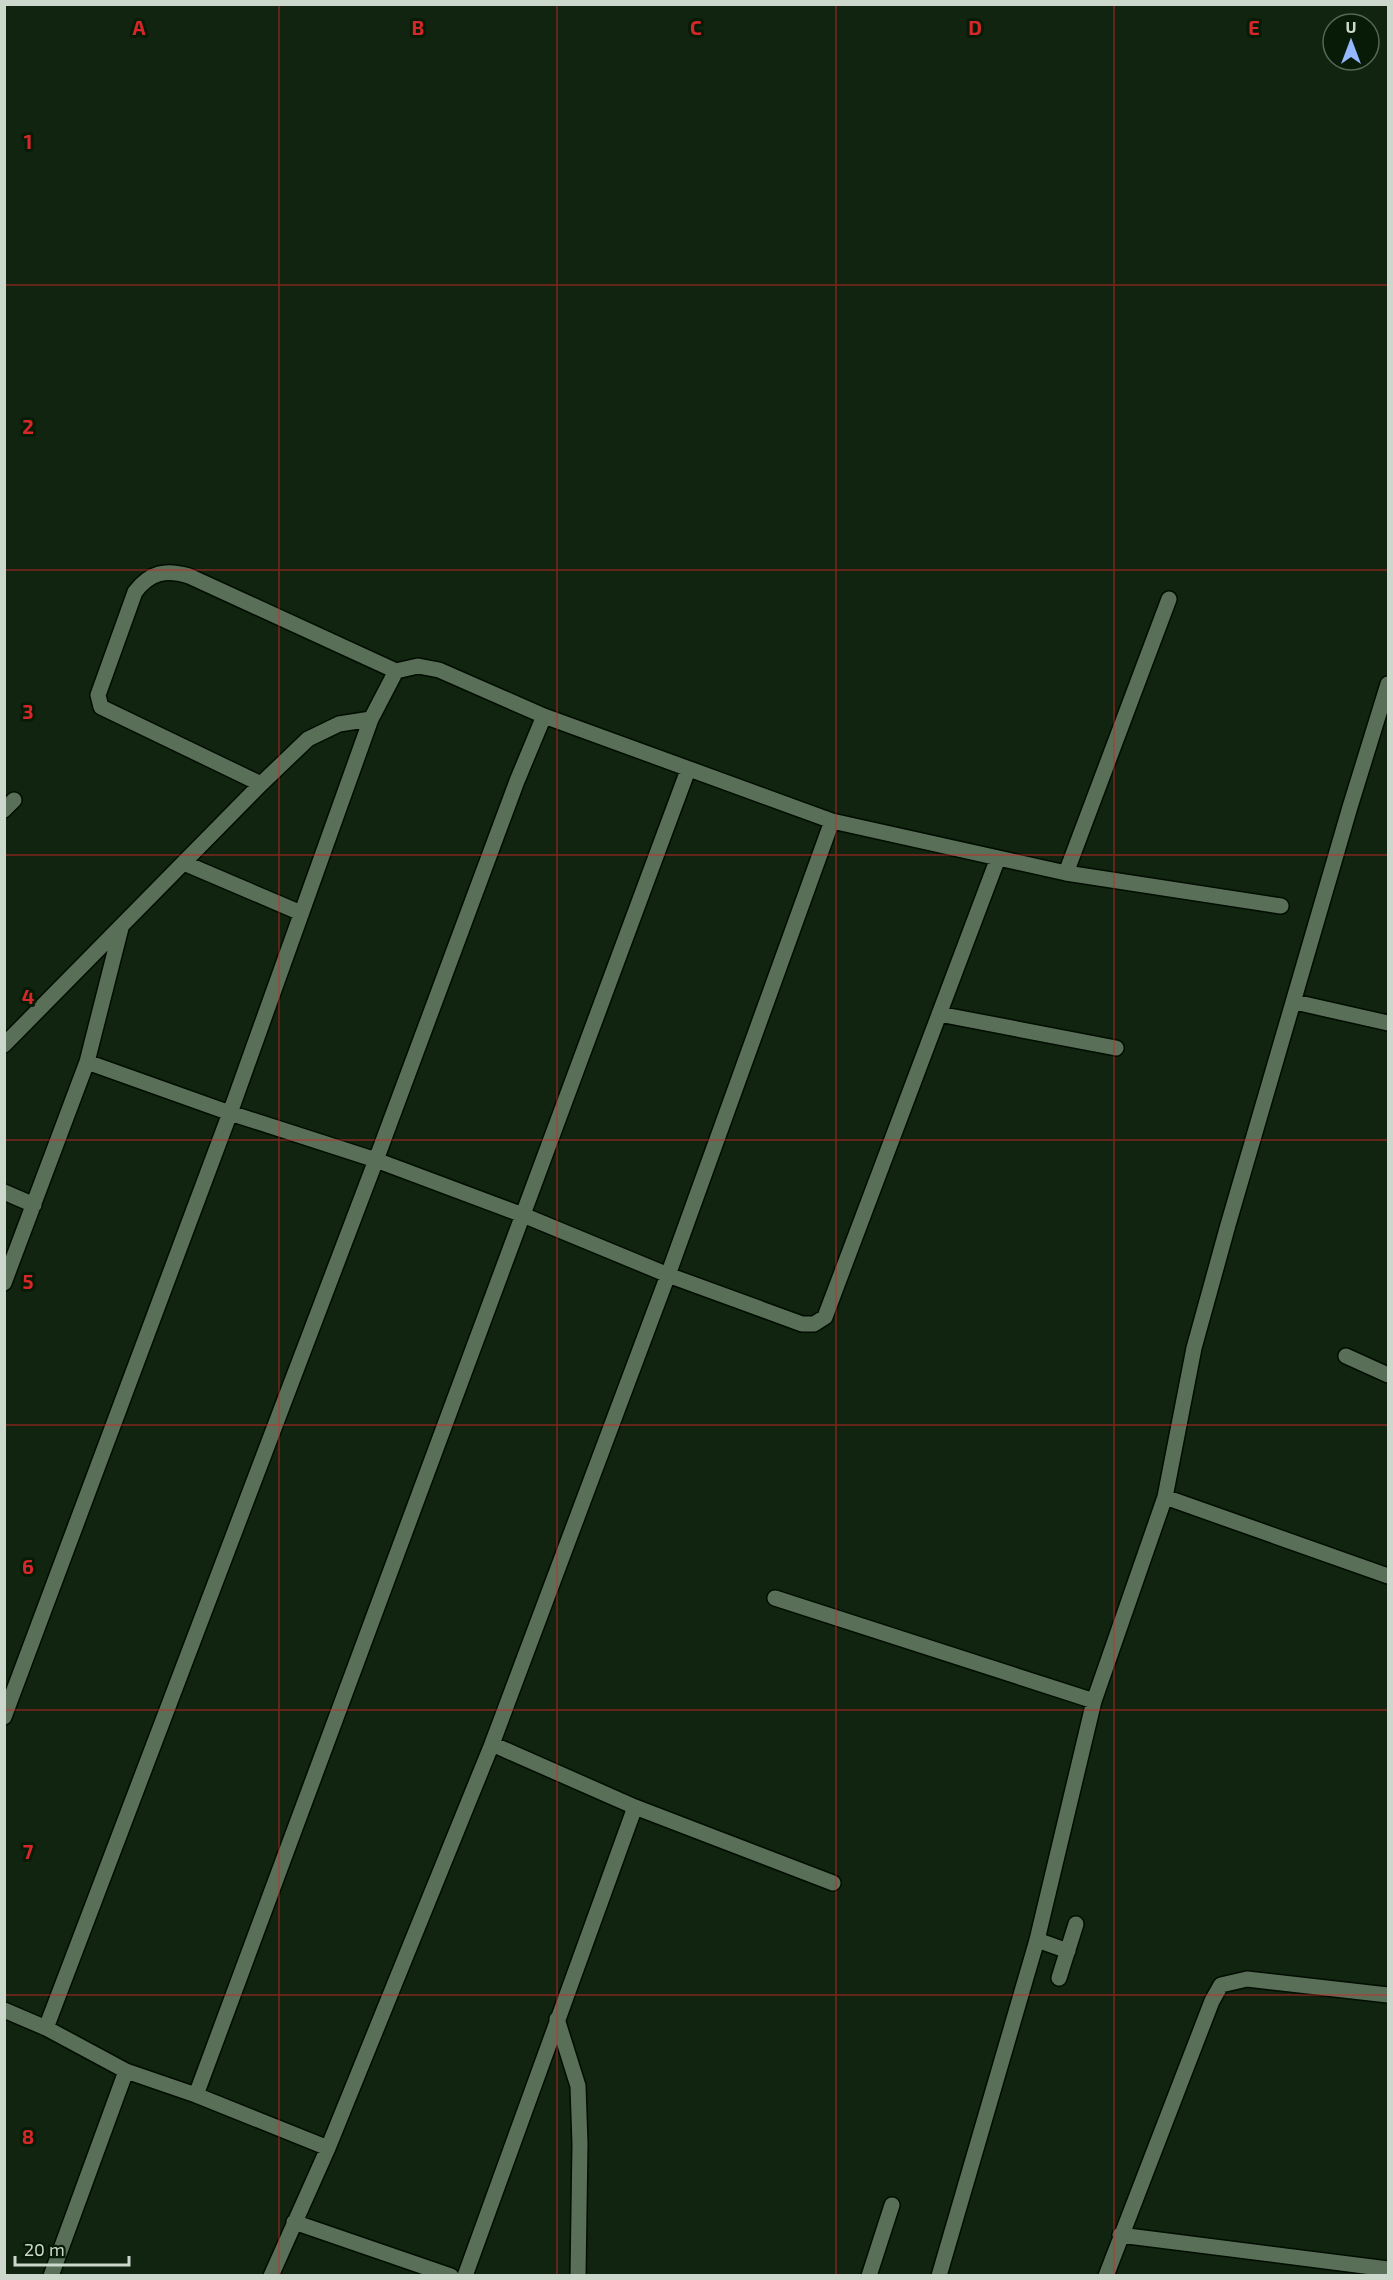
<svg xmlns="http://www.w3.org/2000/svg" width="1393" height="2280" viewBox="0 0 1393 2280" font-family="'Exo 2',sans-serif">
	<rect width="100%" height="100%" fill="#112410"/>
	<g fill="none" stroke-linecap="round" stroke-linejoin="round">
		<g stroke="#000d00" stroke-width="18">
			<path id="service" d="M1037,1940L1068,1951
				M1059,1978L1076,1924"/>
		</g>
		<g stroke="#000d00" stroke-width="18">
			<path id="minor" d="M261,784L101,707L98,695L135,592C150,572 166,569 189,576L396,671
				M4,810L14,800
				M832,821L1066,873L1281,906
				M184,863L301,913
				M1066,873L1169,599
				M1295,1002L1388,1023
				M939,1014L1116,1048
				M4,1045L261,784L308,739L339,724L371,719L396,671L418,666L439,670L544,716L832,821L668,1275L492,1744L328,2148L271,2276
				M87,1062L230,1113L376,1160L523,1215L668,1275L802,1324H814L825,1317L998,858
				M4,1192L34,1205
				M4,1283L87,1062L121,928
				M1346,1356L1388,1375
				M1165,1497L1388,1576
				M775,1598L1094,1701
				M4,1717L230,1113L371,719
				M635,1807L833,1883
				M4,2010L46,2028L126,2071L196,2095L328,2148
				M557,2019L578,2086L580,2144L578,2276
				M46,2028L376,1160L517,781L544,716
				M196,2095L688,770
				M294,2222L451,2276
				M1120,2235L1388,2269
				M51,2276L126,2071
				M465,2276L635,1807L492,1744
				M869,2276L892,2205
				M939,2276L1037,1940L1094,1701L1165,1497L1194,1348L1228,1225L1350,807L1388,684
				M1106,2276L1212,2001L1221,1985L1247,1979L1388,1995"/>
		</g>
		<use href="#service" stroke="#596f58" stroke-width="15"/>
		<use href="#minor" stroke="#596f58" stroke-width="15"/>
	</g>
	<path fill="none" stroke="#d62828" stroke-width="1.5" stroke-opacity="0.55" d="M279,4V2276M557,4V2276M836,4V2276M1114,4V2276M4,285H1388M4,570H1388M4,855H1388M4,1140H1388M4,1425H1388M4,1710H1388M4,1995H1388"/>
	<g font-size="20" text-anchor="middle" font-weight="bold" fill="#d62828" stroke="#081b07" stroke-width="6" stroke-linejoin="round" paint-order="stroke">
		<text x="139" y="35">A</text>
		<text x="418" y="35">B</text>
		<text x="696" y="35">C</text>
		<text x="975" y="35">D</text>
		<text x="1254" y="35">E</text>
		<text x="28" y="149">1</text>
		<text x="28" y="434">2</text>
		<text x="28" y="719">3</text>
		<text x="28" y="1004">4</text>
		<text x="28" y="1289">5</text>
		<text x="28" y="1574">6</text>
		<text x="28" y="1859">7</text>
		<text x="28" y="2144">8</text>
	</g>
	<rect width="1393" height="2280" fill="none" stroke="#ccd8cb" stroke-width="12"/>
	<g transform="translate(1351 42)"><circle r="28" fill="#081b07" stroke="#566755" stroke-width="1.5"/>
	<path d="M0-4.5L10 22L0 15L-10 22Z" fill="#95b7fd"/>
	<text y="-9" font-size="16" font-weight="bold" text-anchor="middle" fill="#ccd8cb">U</text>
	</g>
	<path d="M15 2256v9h114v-9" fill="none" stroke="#ccd8cb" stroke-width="3"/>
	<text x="24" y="2256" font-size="18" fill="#ccd8cb" stroke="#081b07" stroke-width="4.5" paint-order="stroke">20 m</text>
</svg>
